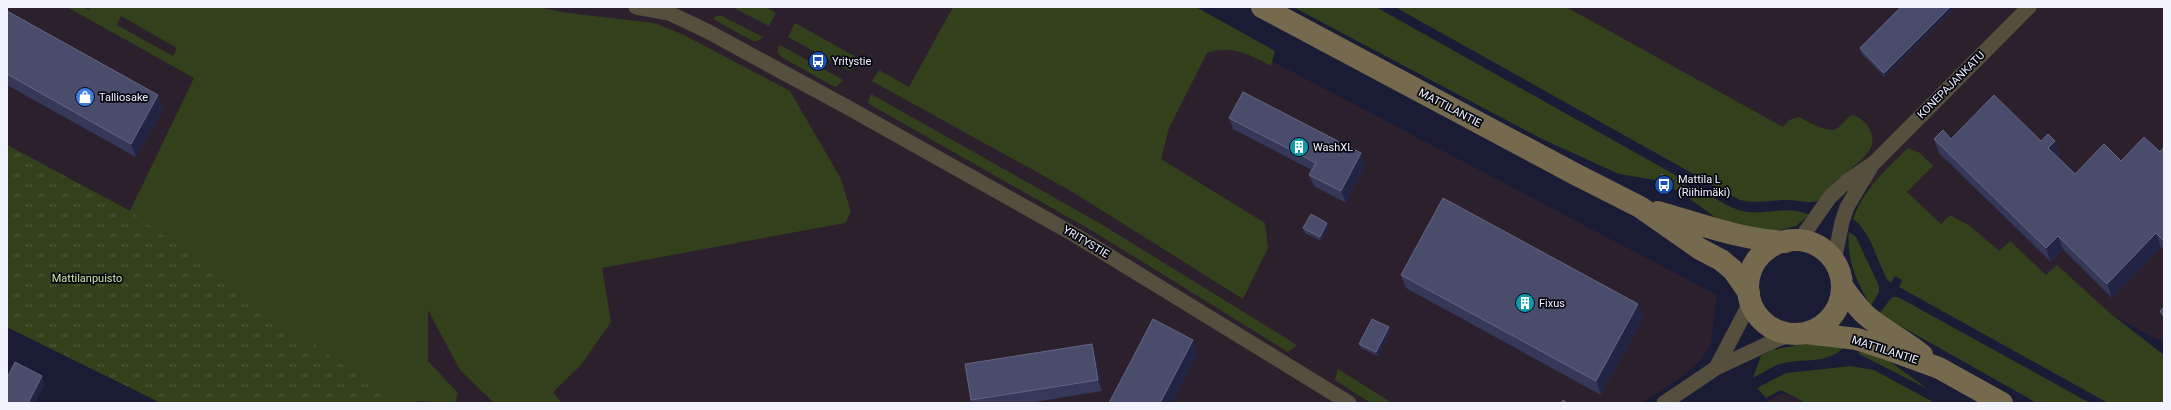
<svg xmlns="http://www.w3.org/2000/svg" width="2171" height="410" viewBox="0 0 2171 410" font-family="Roboto,sans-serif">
	<defs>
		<pattern id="park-tufts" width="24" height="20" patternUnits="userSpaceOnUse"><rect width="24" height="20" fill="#32401c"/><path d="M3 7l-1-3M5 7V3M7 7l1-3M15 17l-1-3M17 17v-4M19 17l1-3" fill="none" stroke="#505c3e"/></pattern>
	</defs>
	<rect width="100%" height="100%" fill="#1a1b35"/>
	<path fill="#2d202d" d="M7,7H1169L1717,295L1711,343L1702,359L1680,378L1642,403H395L130,211L7,145Z
		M1537,7H2164V343Z
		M1782,393L1787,394L1806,403H1763Z"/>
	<path fill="#32401c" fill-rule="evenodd" d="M67,7H83L89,10L90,7H536L568,13L654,23L682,34L790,91L841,179L851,212L845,223L602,268L611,322L581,365L553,392L562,403H494L460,370L428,310V361L458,393L455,403L417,401L416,403H161L7,327V145L130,211L194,78ZM121,16L177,48L173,56L117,25Z
		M732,7H766L776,13L769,26Z
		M953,7H1196L1275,51L1271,66C1250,55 1231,44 1207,53L1169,128L1161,159L1265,223L1268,248L1243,299L1071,191L872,81L879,70L909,87Z
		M1293,7H1376L1686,181V185L1681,190H1675L1661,181L1619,174L1542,139Z
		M1395,7H1566L1783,127L1789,120L1799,117C1808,121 1829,135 1838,128C1843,123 1846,119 1852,115C1866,118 1879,137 1869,151C1859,165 1841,174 1830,187C1826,191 1822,197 1818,201C1807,204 1798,200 1787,200C1771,200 1756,204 1740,200Z
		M716,16H722L763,37L758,41H753L713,19Z
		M795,23L858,58L850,71L788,37Z
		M780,45L843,80L836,87L831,85L780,56L777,51Z
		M871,94L1101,224L1297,345L1288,352L1096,233L871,105L868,102Z
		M1908,148L1920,153L1933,166L1907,192L1941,224L1950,215L1970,226L1999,251L2010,241L2046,275L2057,265L2111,314L2164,355V403H2108L1899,287L1902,280L1895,276L1891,283L1887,279C1876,260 1872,233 1853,219C1864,189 1885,170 1908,148Z
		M1696,186C1711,195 1730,210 1748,212C1769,214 1790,205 1809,215L1796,226L1773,232L1719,220L1690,199Z
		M1849,232L1856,237L1879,286V292L1871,306C1857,283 1846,259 1849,232Z
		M1892,297H1898L2090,403H2037L1879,314Z
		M1803,344L1846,345C1828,366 1805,357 1780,364C1771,367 1761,374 1753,378L1761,356L1772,350Z
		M1858,348L1882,356L1928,389L1859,354Z
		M1851,366L1874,370L1935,403H1806L1781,390L1766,398L1757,388L1786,373Z
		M1338,369L1392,403H1371L1335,380Z"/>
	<path fill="url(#park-tufts)" d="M7,145L130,211L395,403H161L7,327Z"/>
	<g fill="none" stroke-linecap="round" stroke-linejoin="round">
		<path stroke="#564f3d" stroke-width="15" d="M636,7L669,13L707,31L847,107L1075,235L1349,403
			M1799,241L1830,197L1847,181L1874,163L2029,7
			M1834,261L1842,222L1847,207L1871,167
			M1716,368L1751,301
			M1664,403L1716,368L1776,340L1793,334"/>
		<path stroke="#756a4d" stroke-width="22" d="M1262,7L1575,174L1640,207L1700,249L1721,260L1733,270L1749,293
			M1658,212C1700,224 1742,240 1786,242
			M1748 287a47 47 0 1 1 94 0a47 47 0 1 1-94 0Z
			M1842,286C1850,297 1858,309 1868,317C1885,331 1905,341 1922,355
			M1806,333L1857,339L1884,348L1939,368L2002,403"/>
	</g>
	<path fill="#36385a" d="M1901,7H1956L1885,77L1861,53L1860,48Z
		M7,11L158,95L163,109L136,157L7,85Z
		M1229,118L1365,165L1346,203L1314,186L1309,175L1312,170L1233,129Z
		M1934,139H1951L2041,141H2055L2060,155L2058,157L2075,174L2121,161L2160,152L2164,147V250L2161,247L2112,298L2063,249L2051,262L1939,153Z
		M1660,177L1669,179L1671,183L1669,186L1661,182Z
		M1327,223L1328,227L1321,241L1305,233L1303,228Z
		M1401,275L1638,304L1643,318L1601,395L1406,288Z
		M2164,307V318L2161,315L2160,311Z
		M1390,332L1378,356L1361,348L1359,344Z
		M1092,344L1096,355L1102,391L1029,403H972L971,400Z"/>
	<path fill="#222444" d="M1950,7H1956L1885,77L1884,73Z
		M158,95L163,109L136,157L131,144Z
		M2055,141L2060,155L2053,162L2048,148Z
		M1361,153L1365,165L1346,203L1341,191Z
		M1669,179L1671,183L1669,186L1667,182Z
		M1327,223L1328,227L1321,241L1320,237Z
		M2156,233L2161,247L2112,298L2107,284Z
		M2058,236L2063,249L2051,262L2046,248Z
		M1638,304L1643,318L1601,395L1596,381Z
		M1389,327L1390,332L1378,356L1376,352Z
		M1193,340L1198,354L1172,403H1160Z
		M1092,344L1096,355L1102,391L1098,380Z
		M42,376L45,384L35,403H28Z"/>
	<path fill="#4a4c6c" stroke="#646683" d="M1901,7H1950L1884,73L1860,48Z
		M7,11L158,95L131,144L7,74Z
		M1243,92L1361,153L1341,191L1309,175L1316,163L1229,118Z
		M1994,95L2041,141L2048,134L2055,141L2048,148L2075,174L2104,144L2121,161L2144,137L2160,152L2164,147V241L2156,233L2107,284L2058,236L2046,248L1934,139L1943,130L1951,139Z
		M1662,174L1669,179L1667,182L1660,177Z
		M1443,198L1638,304L1596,381L1401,275Z
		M1311,214L1327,223L1320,237L1303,228Z
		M2164,307V316L2160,311Z
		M1153,319L1193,340L1160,403H1109Z
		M1372,319L1389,327L1376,352L1359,344Z
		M1092,344L1098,380L971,400L965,364Z
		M15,362L42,376L28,403H7V378Z
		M1563,400L1567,403H1561Z"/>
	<defs>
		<g id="bus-disc" transform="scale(1)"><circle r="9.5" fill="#1a4fb4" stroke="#070712"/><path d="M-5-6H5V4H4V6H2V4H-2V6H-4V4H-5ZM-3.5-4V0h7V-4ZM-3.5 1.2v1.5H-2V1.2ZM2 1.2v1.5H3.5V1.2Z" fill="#fff"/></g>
		<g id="shop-disc" transform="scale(1)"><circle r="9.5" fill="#3f7fe0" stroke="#070712"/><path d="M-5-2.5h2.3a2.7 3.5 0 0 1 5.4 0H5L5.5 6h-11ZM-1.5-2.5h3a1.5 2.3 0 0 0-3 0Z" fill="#fff"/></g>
		<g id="building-disc" transform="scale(1)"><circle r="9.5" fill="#0f9aa8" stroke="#070712"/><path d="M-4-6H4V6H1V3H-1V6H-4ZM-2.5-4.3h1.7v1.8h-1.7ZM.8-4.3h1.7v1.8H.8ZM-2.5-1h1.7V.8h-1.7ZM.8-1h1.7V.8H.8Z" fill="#fff"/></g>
	</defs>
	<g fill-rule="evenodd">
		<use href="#bus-disc" x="818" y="61"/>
		<use href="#shop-disc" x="85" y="97"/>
		<use href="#building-disc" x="1299" y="147"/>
		<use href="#bus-disc" x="1664" y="185"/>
		<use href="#building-disc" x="1525" y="303"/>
	</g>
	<g text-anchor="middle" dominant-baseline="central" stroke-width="3.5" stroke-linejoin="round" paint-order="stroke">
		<g font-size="11" fill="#f1f3fe" stroke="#070712" text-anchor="start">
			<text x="832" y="61">Yritystie</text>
			<text x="99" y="97">Talliosake</text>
			<text x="1313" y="147">WashXL</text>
			<text x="1678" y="179">Mattila L<tspan x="1678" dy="13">(Riihimäki)</tspan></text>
			<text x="1539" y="303">Fixus</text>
		</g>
		<g font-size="11" fill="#f1f3fe" stroke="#070712">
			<text transform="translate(1951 85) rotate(-45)">KONEPAJANKATU</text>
			<text transform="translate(1450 108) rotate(28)">MATTILANTIE</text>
			<text transform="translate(1086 242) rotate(31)">YRITYSTIE</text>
			<text transform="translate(1885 350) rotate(18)">MATTILANTIE</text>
		</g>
		<g font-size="11" fill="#c9e6a1" stroke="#070712">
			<text x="87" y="278">Mattilanpuisto</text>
		</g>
	</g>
	<rect width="2171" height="410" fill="none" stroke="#f1f3fe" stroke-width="16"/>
</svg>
